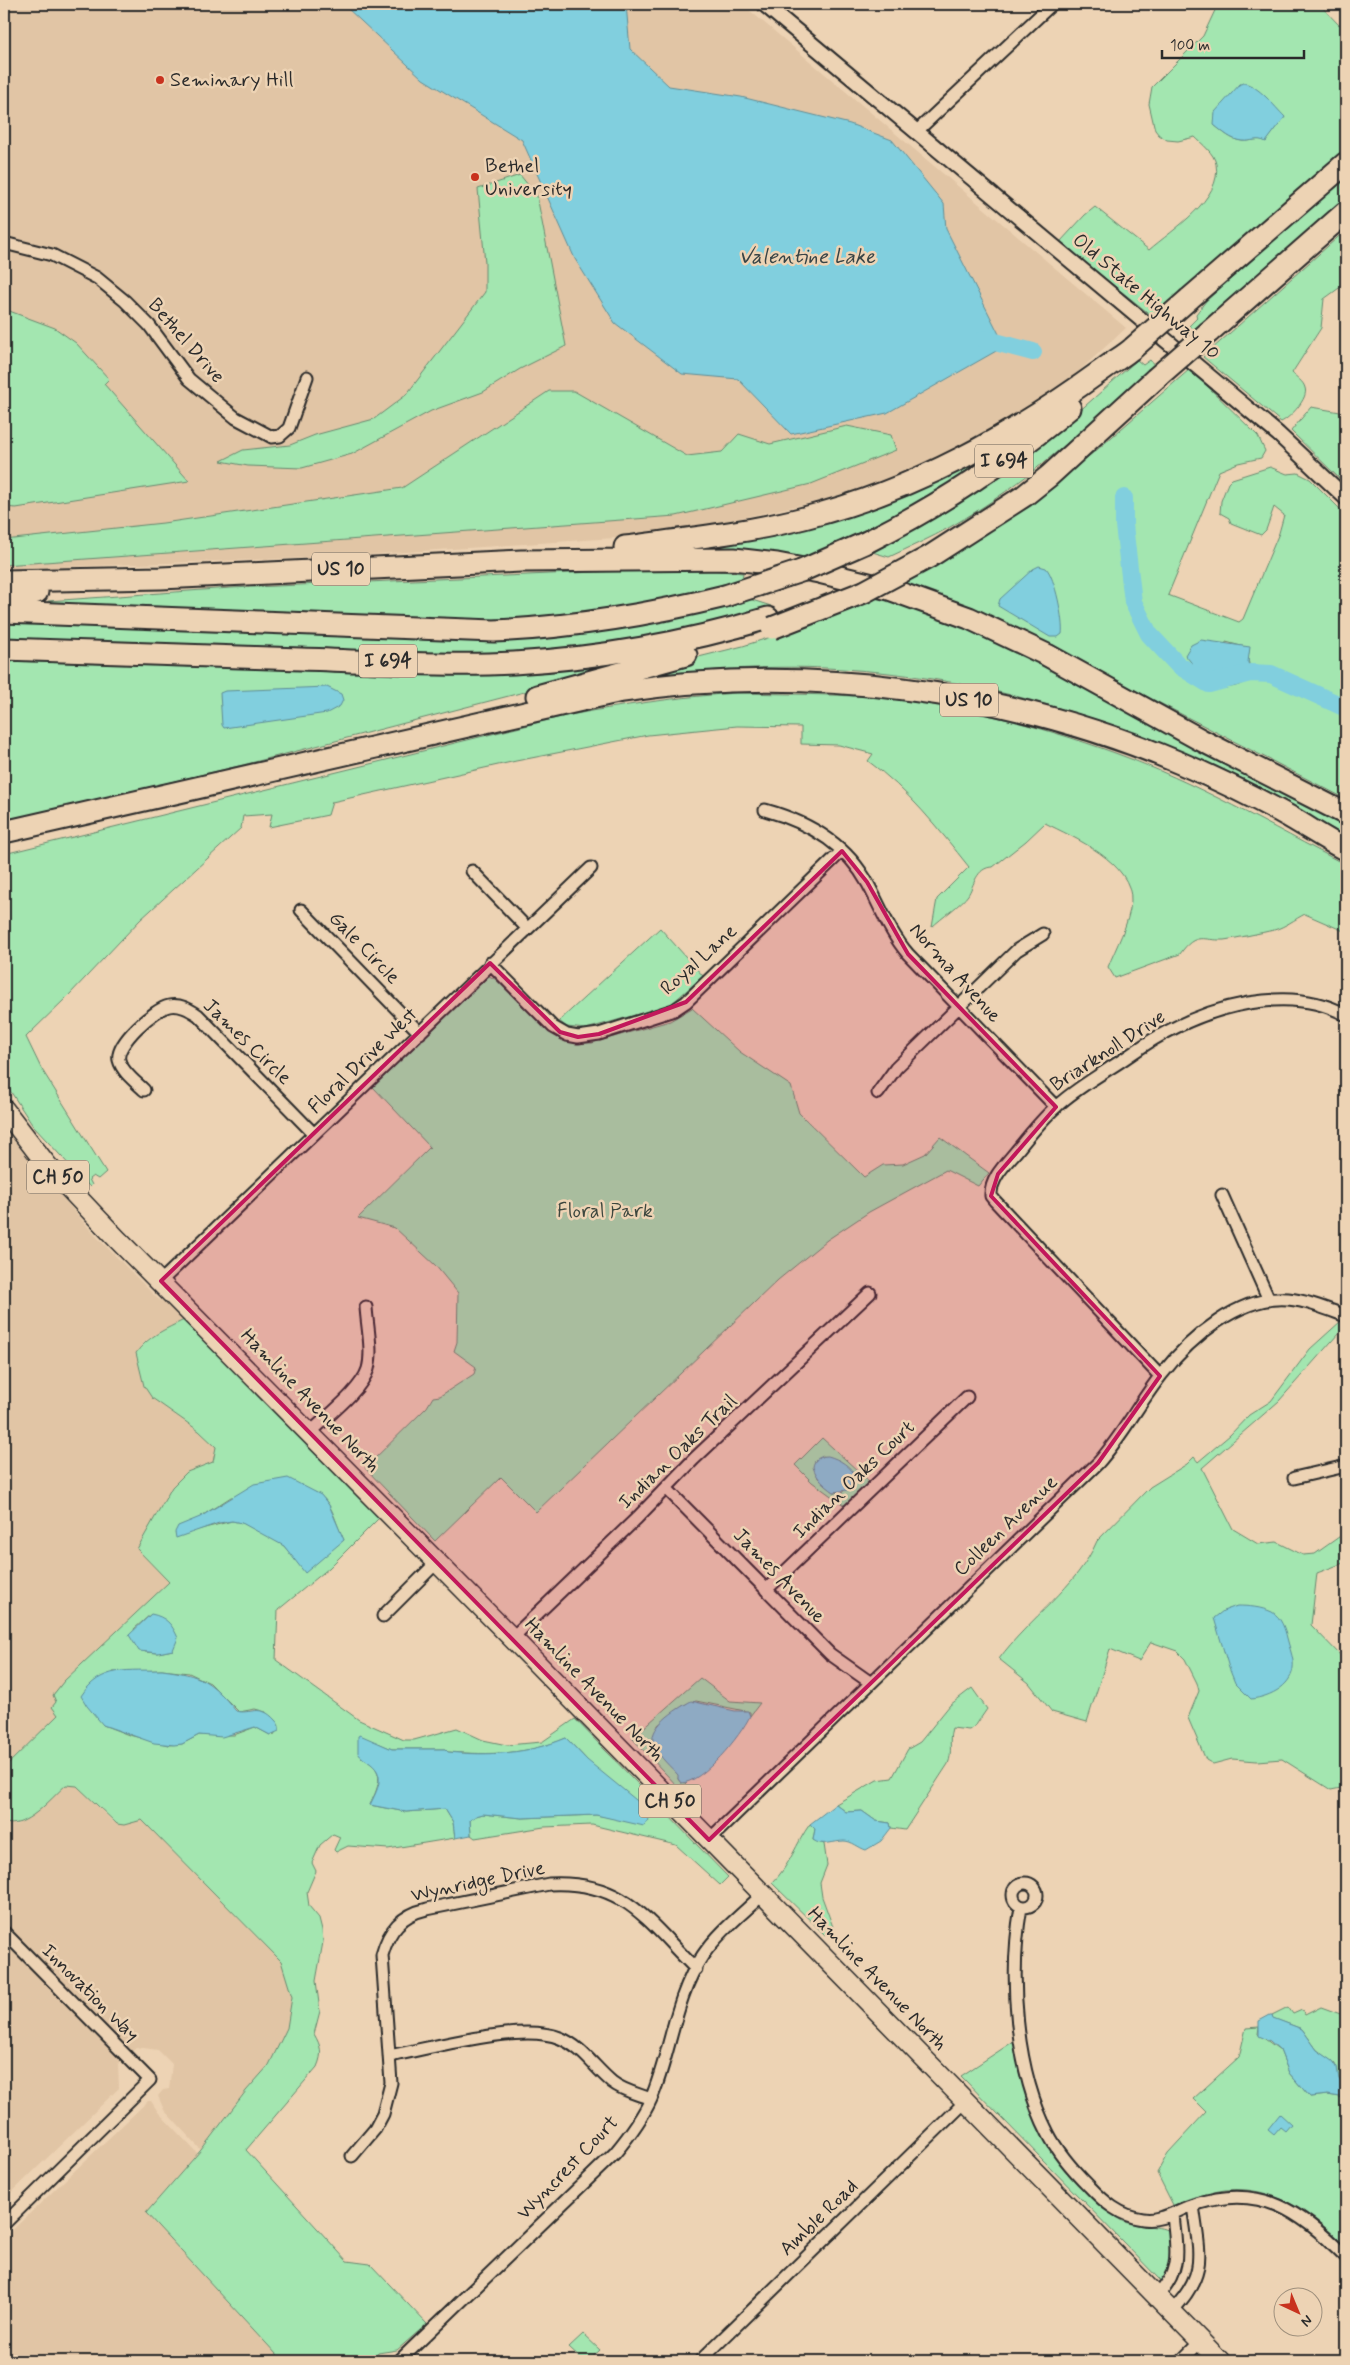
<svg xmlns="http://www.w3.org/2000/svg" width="1350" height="2365" viewBox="0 0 1350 2365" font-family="Mynerve,sans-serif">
	<rect width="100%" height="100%" fill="#edd3b4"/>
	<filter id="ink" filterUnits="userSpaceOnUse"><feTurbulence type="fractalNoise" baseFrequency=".02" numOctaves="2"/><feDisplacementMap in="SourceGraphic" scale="10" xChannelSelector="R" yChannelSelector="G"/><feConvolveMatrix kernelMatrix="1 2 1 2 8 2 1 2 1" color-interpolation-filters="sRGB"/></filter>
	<g filter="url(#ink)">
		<path fill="#e1c5a5" d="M4,4H742L1126,328L1067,382L1013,421L958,449L885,480L823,500L686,530L615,538L333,557L4,569Z
			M4,1127L21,1150L95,1235L158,1299L168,1303L184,1320L152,1336L143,1343L136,1353L144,1386L152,1398L199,1431L216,1447V1455L213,1462L187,1472L172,1487L137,1549L169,1582L56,1702L58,1715L50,1724L4,1768Z
			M71,1784L77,1786L113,1822L124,1825L142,1820L281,1961L292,1997L287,2028L269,2066L246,2091L201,2150L164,2110L158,2096L163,2090L169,2089L172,2064L158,2050L136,2047L118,2064L119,2088L4,2200V1822L17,1825L66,1785Z
			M148,2101H151L158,2112L198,2154L146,2213L277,2355L271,2361H4V2238Z"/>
		<path fill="#a3e6b0" stroke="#67886e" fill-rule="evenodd" d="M1218,4H1319L1339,25L1346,18V150L1152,316L1060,242L1085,215L1095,207L1149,250C1172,230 1223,199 1216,164C1214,153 1202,144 1195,137L1178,141L1167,140L1159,135L1155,130L1149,104L1152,87L1203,36ZM1285,117L1266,141C1257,137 1252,142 1242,141C1231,140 1223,132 1214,125Z
			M520,175L537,196L566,346L520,369L483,392L431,411L352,454L302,468L248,466L221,461L243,450L290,445L315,435L374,419L406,395L485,292V263L478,189Z
			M1346,177V201L1195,331L1189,326L1197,318L1196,314L1206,301Z
			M1346,230V283L1324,299L1321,328L1292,373C1296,377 1304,382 1305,388C1309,398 1290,418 1281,422L1203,357Z
			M4,309L55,328L76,343L109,379L104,384L189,481L16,508L4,507Z
			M1137,360L1143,365L1150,360L1155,366C1090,423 1027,484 950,527C931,538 910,547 889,557L869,551L1059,429Z
			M1190,369L1258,436L1265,451L1261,458L1238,463L1219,471L1168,595L1239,622L1243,619L1279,533L1284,515L1274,507L1266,530L1261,535L1231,523L1229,518L1220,513L1221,501L1228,483L1232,479L1270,467L1287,474L1298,473L1310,479L1346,515V799L985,613L899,582L1026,505L1098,449ZM1226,642L1245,647L1250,668L1227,688L1221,687Z
			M549,391H574L687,456L722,452L739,434L770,444L847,426L891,435L896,450L811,484L676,516L4,565V540L163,523L402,488Z
			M1311,407L1346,413V485L1291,431Z
			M1000,446L1002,450L967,474L902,513L846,540L803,558L691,549Z
			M687,568L743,573L742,580C696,592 650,603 604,611C554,619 505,619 455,620L48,604V601L231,588Z
			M874,594L950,621L1002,643L1346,820V836C1291,807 1236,774 1178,750C1071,706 958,676 843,669C773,664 705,670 636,678L634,673L743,646L777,635Z
			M749,599L771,606L724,622L575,651L459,656L4,640V622L547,637L616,629Z
			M4,661L477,674L538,673L631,661L632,664L243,765L4,821Z
			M736,693C781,694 827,694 872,697C954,703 1038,725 1115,753C1195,782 1271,826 1346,865V932L1305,914C1295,919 1285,927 1274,930C1260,933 1238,938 1224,940C1203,941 1196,931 1180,954L1115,978L1108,967C1116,947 1129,924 1131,902C1134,863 1073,837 1045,823L1026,841L993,867C976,867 974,886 968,895C963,903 940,919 932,927L937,899L969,867C938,828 908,790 868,761L873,754L839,745L801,744V727L737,726L648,735L516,761L332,802L328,815L269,827L272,814L243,816L241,828L140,920L69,995L26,1037L41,1068L106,1172L98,1179L93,1176L89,1179L92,1185L90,1187L33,1126L9,1089H4V854L565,716C622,705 678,697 736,693Z
			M660,928L703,976L670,1005L586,1029L567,1027L559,1021Z
			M489,976L495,979L549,1032L574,1043H592L670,1021L692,1008L740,1052L791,1086L799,1113L864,1177L883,1165L903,1164L925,1154L940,1137L989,1173L978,1186L946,1170L869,1212L827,1240L778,1280L536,1512L501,1477L435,1541L365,1468L427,1407L433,1397L440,1396L474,1374L476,1367L454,1351L457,1342L458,1293L435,1265L395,1228L358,1218L430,1147L373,1087Z
			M184,1320L379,1518L329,1568L278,1610L276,1660L359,1720L404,1740H414L457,1728L483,1740L507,1745L542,1742L575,1719L728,1877L720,1885L676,1845L592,1825L544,1827L475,1838L471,1835L470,1820L476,1816L483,1814L522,1818L596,1815L614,1818L587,1760L566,1738C527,1755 491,1755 448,1752L445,1749H392L380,1744L361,1757C386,1770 380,1783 370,1805L406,1812L445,1809L453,1822L455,1838L388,1849L348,1846L336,1852L334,1850L340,1837L333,1834L320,1845L312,1863L316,1871L307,1892L309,1906L319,1918L322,1930L323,1942L316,1981L320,2011L314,2034C321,2046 323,2053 317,2067L246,2150L347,2261L370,2264L427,2324L397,2350L378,2353L374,2361H271L277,2355L146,2213L201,2150L246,2091L269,2065L287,2028L292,1997L281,1961L142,1820L124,1825L117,1824L77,1786L66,1785C51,1798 24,1832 4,1822V1768L58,1715L52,1707L56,1702L53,1695L64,1681L169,1582L137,1549L172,1487L187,1472L213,1462L216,1447L199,1431L152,1398L144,1386L136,1353C148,1336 166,1329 184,1320ZM314,1492C333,1499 335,1524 344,1540L301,1566L284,1546L274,1539L243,1523L232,1521L189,1532L200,1517L231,1497ZM151,1614L173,1650L158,1653L145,1652L134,1629ZM162,1670L189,1673L210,1683L239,1712L255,1709L266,1712L275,1734L270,1735L255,1727L234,1735H199L182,1744L168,1745L129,1735L103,1725L113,1672Z
			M1341,1321L1346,1323V1325L1279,1401L1202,1468L1233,1529L1258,1544L1277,1542L1303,1555L1315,1554L1346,1532V1562L1317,1573L1311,1625L1346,1661V1787L1331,1790L1282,1759L1257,1761L1232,1759L1213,1764L1206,1760L1188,1718L1199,1691L1197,1683L1185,1659L1177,1651L1151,1642L1139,1661L1110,1649L1087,1722L1052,1712L1029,1683L999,1659C1028,1619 1078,1586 1097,1541L1150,1487L1187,1464L1194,1457L1198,1462L1230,1435L1249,1415L1271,1401L1310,1349Z
			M822,1438L870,1482L845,1506L812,1482L795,1465ZM823,1456L840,1461L855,1474L842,1493L834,1492L818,1478L815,1461Z
			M700,1678L730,1701L760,1703L750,1716V1712L696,1701L684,1705L658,1725L654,1747L679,1775L678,1779L681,1783L687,1782L680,1789L632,1738Z
			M972,1688L987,1709L976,1725L969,1730L952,1728C948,1741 953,1752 948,1764L905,1830L891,1828L890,1823L876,1821L862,1811L846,1812L836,1804L877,1780L892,1778L908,1749L920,1742L950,1705Z
			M810,1824L815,1829L813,1840L824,1844L827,1865L820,1883L822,1897L833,1927L825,1935L772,1883C790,1866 796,1843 810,1824Z
			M1288,2007L1293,2014L1302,2010L1305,2015L1321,2007L1346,2016V2088L1339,2079L1336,2064L1317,2050L1302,2029L1272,2018V2015Z
			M1259,2027L1258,2034L1280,2050L1289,2073L1310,2097L1328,2095L1346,2098V2247C1314,2214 1274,2185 1225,2190C1207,2192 1191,2201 1175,2209L1157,2173L1168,2153L1206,2112L1193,2099L1239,2057L1246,2028Z
			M1014,2041C1026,2102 1037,2141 1082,2187C1095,2201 1106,2212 1122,2221C1135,2227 1164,2225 1169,2232C1172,2236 1173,2264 1171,2269C1169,2273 1165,2278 1162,2282L961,2076Z
			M583,2334L600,2350L588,2361H584L569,2347Z"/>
		<path fill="#81cfde" stroke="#5f8d96" d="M340,4H626L630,49L669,86L741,97L850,124L892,140L944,204L946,229L1005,346L887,413L791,434L738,379L682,374L615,323L575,259L522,140L423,79L346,7Z
			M1244,83C1259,86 1274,106 1285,117L1266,142C1257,137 1252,142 1242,141C1231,140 1223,132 1214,125L1215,112L1240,84Z
			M1039,566L1046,568C1055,577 1064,622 1062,634L1058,637H1050L998,606L1000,599L1033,569Z
			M1201,640L1250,647L1248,662L1251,677C1238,689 1229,687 1213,688L1185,655L1191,645Z
			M327,687L341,694L343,700L340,706L327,713L224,728L222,725L220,693L225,691Z
			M828,1456C839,1459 851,1466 856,1477L847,1490L834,1492C824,1485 817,1479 813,1467C814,1459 820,1456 828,1456Z
			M288,1478L321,1495L329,1505L344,1540L305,1573L284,1546L242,1523L232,1521L219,1523L176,1538L175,1532L178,1526L200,1517L254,1484Z
			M1237,1606C1249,1606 1261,1607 1272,1612C1281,1617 1285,1629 1287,1638C1289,1646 1292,1654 1293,1661C1296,1685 1270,1697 1251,1699L1235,1683L1229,1668L1214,1618L1223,1611Z
			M151,1614C166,1617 172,1624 178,1638L173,1650L158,1653L139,1651L129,1635Z
			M162,1670C202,1675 210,1680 236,1711C251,1715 260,1703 275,1720C278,1723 280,1726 279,1731L270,1735L255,1727L222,1737L199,1735L182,1744L174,1745L154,1743L103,1725L87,1706L81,1696C101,1665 129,1671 162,1670Z
			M691,1701L735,1711H748L750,1716C741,1735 703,1783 681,1783L678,1779V1775C671,1767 660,1758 655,1747C644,1728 677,1709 691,1701Z
			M360,1735L392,1749H445L448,1752C489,1756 528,1754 566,1738L587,1760L641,1804L649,1820L644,1826L596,1815L522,1818L483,1814L476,1816L470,1820L471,1835L455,1838L453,1822L445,1809L406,1812L370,1805C377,1790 386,1776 371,1764C366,1760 361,1758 358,1753V1736Z
			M836,1804L846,1812L862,1811L876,1821L890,1823L891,1828L881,1841L866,1850C859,1848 852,1841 844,1841C834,1841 822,1847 813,1840L815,1829L810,1824Z
			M1270,2015H1272L1273,2018L1302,2029L1317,2050L1333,2061L1337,2067L1339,2079L1346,2088V2098L1328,2095L1310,2097L1289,2073L1280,2050L1270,2041L1259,2036V2021Z
			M1280,2114L1291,2124L1285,2131L1280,2127L1274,2134L1268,2129Z"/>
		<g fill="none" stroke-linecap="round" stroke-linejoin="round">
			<path stroke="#81cfde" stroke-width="18" d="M984,339L1033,352
				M1124,498V525L1133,602L1149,634L1178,665L1209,684L1250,673L1271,674L1346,708"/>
			<g stroke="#2b2b2b" stroke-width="15">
				<path id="minor" d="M917,131L1052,4
					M4,243L52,255L97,278L125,301L149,325L189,379L236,418L272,437L280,436L289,428L307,377
					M765,810C808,822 846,843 868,884C881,908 890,933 908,954L1056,1107
					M472,871L527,928
					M301,910L420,1033
					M490,963L553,1027L567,1035L578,1037L599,1034L674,1010L686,1002L842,851
					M144,1090C136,1082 122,1072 119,1060C115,1044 154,1009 169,1006C180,1004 189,1009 198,1015L314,1134
					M878,1093L896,1068L1017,950L1043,934
					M1222,1195L1269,1300
					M161,1281L591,868
					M1160,1376L995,1201L991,1196C990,1177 1008,1162 1019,1148C1031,1133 1043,1118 1057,1106C1073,1091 1092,1080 1110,1068C1125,1059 1139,1048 1154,1039C1208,1007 1288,983 1346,1015
					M310,1433C326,1417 361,1391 368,1369C373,1351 367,1326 366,1307
					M1294,1478L1346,1466
					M666,1488L830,1654L871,1683
					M766,1590L967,1397
					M383,1616L437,1562
					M512,1638L637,1518L694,1459L870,1293
					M709,1840L1098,1463C1123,1435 1139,1403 1162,1374C1190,1338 1240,1295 1288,1299C1308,1301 1327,1309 1346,1316
					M1013 1895a12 12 0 1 1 24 0a12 12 0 1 1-24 0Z
					M1021,1907C1009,1976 1015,2069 1048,2133C1058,2153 1073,2170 1089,2186C1104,2202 1120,2216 1143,2219C1163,2222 1178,2209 1196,2204C1261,2183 1302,2212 1346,2257
					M4,1932L150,2080L4,2224
					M390,2056C431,2048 523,2022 560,2038C582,2047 594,2067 612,2082C623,2091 638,2094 651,2099
					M352,2156L375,2129L383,2114L391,2083L382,1955C389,1930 401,1915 427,1909L549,1884C625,1880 647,1921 696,1969
					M1156,2297C1183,2270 1176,2249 1173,2214
					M1171,2312C1209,2273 1199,2254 1193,2205
					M399,2361L615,2153C629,2136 642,2119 651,2099C671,2053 674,1998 703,1955C719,1932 742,1914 762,1895
					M700,2361L965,2102
					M1181,2361L1201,2341"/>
			</g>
			<g stroke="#2b2b2b" stroke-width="18">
				<path id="tertiary" d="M764,4L1278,434L1346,498"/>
			</g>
			<g stroke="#2b2b2b" stroke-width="22">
				<path id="primary" d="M4,1109L47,1165L118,1240L512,1638L1220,2361"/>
			</g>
			<g stroke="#2b2b2b" stroke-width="25">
				<path id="motorway" d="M1189,299L1346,163
					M1209,332L1346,212
					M867,542C944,503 1004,463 1070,408
					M625,547C685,539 745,533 804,518C916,490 1013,435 1105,368C1114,361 1124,356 1133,348
					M929,557L1024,496L1049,476L1155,379
					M4,581L161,578L521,561L734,559L777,564L819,572L889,589L969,618L1047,655L1201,740L1346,814
					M4,596L37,592
					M4,612L494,631C573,627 649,615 725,596
					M4,649C103,652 202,655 301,659C371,661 443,667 514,663C600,658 685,643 768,618
					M537,696L686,655
					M4,832L617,692C802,663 1007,689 1180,763C1218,779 1254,797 1290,817C1309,828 1327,840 1346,850"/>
			</g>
			<use href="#minor" stroke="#edd3b4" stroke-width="11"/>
			<use href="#tertiary" stroke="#edd3b4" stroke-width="14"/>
			<use href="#primary" stroke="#edd3b4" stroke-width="19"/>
			<use href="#motorway" stroke="#edd3b4" stroke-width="21"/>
			<g stroke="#2b2b2b" stroke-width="25" stroke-linecap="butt">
				<path id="motorway-bridge" d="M1133,348L1189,299
					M1155,379L1209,332
					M725,596L801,571L867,542
					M772,628L864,592L929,557"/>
			</g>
			<use href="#motorway-bridge" stroke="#edd3b4" stroke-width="21"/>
		</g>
	</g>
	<path fill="#c2185b" fill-opacity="0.2" stroke="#c2185b" stroke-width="4" stroke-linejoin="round" d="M842,851L867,882L908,954L1056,1107L998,1174L991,1196L1160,1376L1098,1463L709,1840L161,1281L490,963L560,1032L578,1037L599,1034L686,1002Z"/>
	<g fill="#c8321e" stroke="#edd3b4" stroke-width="2">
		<circle cx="160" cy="80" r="5"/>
		<circle cx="475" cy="177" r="5"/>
	</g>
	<g text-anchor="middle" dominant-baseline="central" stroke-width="5" stroke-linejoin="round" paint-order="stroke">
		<g fill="#edd3b4" stroke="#655d54" stroke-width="1">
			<rect x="975" y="444.5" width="58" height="33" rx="4"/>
			<rect x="312" y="552.5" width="58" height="33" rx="4"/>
			<rect x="359" y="644.5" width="58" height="33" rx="4"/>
			<rect x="940" y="683.5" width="58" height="33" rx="4"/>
			<rect x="27" y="1160.5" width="62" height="33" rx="4"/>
			<rect x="639" y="1784.5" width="62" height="33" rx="4"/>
		</g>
		<g font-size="19" font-weight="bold" fill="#2b2b2b">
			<text x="1004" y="461">I 694</text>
			<text x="341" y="569">US 10</text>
			<text x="388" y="661">I 694</text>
			<text x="969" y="700">US 10</text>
			<text x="58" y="1177">CH 50</text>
			<text x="670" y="1801">CH 50</text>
		</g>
		<g font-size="20" fill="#2b2b2b" stroke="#edd3b4" text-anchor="start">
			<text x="170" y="80">Seminary Hill</text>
			<text x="485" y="166">Bethel<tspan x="485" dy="23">University</tspan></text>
		</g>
		<g font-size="20" fill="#2b2b2b" stroke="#edd3b4">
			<text transform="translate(1146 297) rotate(40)">Old State Highway 10</text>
			<text transform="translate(186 341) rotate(49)">Bethel Drive</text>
			<text transform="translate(364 948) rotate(46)">Gale Circle</text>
			<text transform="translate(699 960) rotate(-42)">Royal Lane</text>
			<text transform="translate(955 973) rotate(48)">Norma Avenue</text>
			<text transform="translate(247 1042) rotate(44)">James Circle</text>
			<text transform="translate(1108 1051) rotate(-33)">Briarknoll Drive</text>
			<text transform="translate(363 1061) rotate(-44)">Floral Drive West</text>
			<text transform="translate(310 1401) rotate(46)">Hamline Avenue North</text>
			<text transform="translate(678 1452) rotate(-44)">Indian Oaks Trail</text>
			<text transform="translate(854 1480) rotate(-44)">Indian Oaks Court</text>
			<text transform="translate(1006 1526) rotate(-44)">Colleen Avenue</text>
			<text transform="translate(779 1576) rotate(46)">James Avenue</text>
			<text transform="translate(594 1690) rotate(46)">Hamline Avenue North</text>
			<text transform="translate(478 1882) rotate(-12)">Wynridge Drive</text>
			<text transform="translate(877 1979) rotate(46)">Hamline Avenue North</text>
			<text transform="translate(90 1993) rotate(45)">Innovation Way</text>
			<text transform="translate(568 2168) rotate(-46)">Wyncrest Court</text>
			<text transform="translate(819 2218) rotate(-44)">Amble Road</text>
		</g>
		<g font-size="20" fill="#3d473f" stroke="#edd3b4">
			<text x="605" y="1211">Floral Park</text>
		</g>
		<g font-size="21" font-style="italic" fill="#384446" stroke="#edd3b4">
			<text x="807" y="257">Valentine Lake</text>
		</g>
	</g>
	<rect width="1350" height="2365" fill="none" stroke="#edd3b4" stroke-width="20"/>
	<rect x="10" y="10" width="1330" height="2345" fill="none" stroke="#2b2b2b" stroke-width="2" filter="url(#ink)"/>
	<g transform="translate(1298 2312) rotate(136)"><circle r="24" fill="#edd3b4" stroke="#9f907d"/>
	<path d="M0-4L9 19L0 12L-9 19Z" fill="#c8321e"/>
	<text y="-8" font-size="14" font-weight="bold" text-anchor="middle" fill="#2b2b2b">N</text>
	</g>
	<path d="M1162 50v8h142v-8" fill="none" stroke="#2b2b2b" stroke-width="2.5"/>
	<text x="1170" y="50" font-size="15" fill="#2b2b2b" stroke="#edd3b4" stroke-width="4" paint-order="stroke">100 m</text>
</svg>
